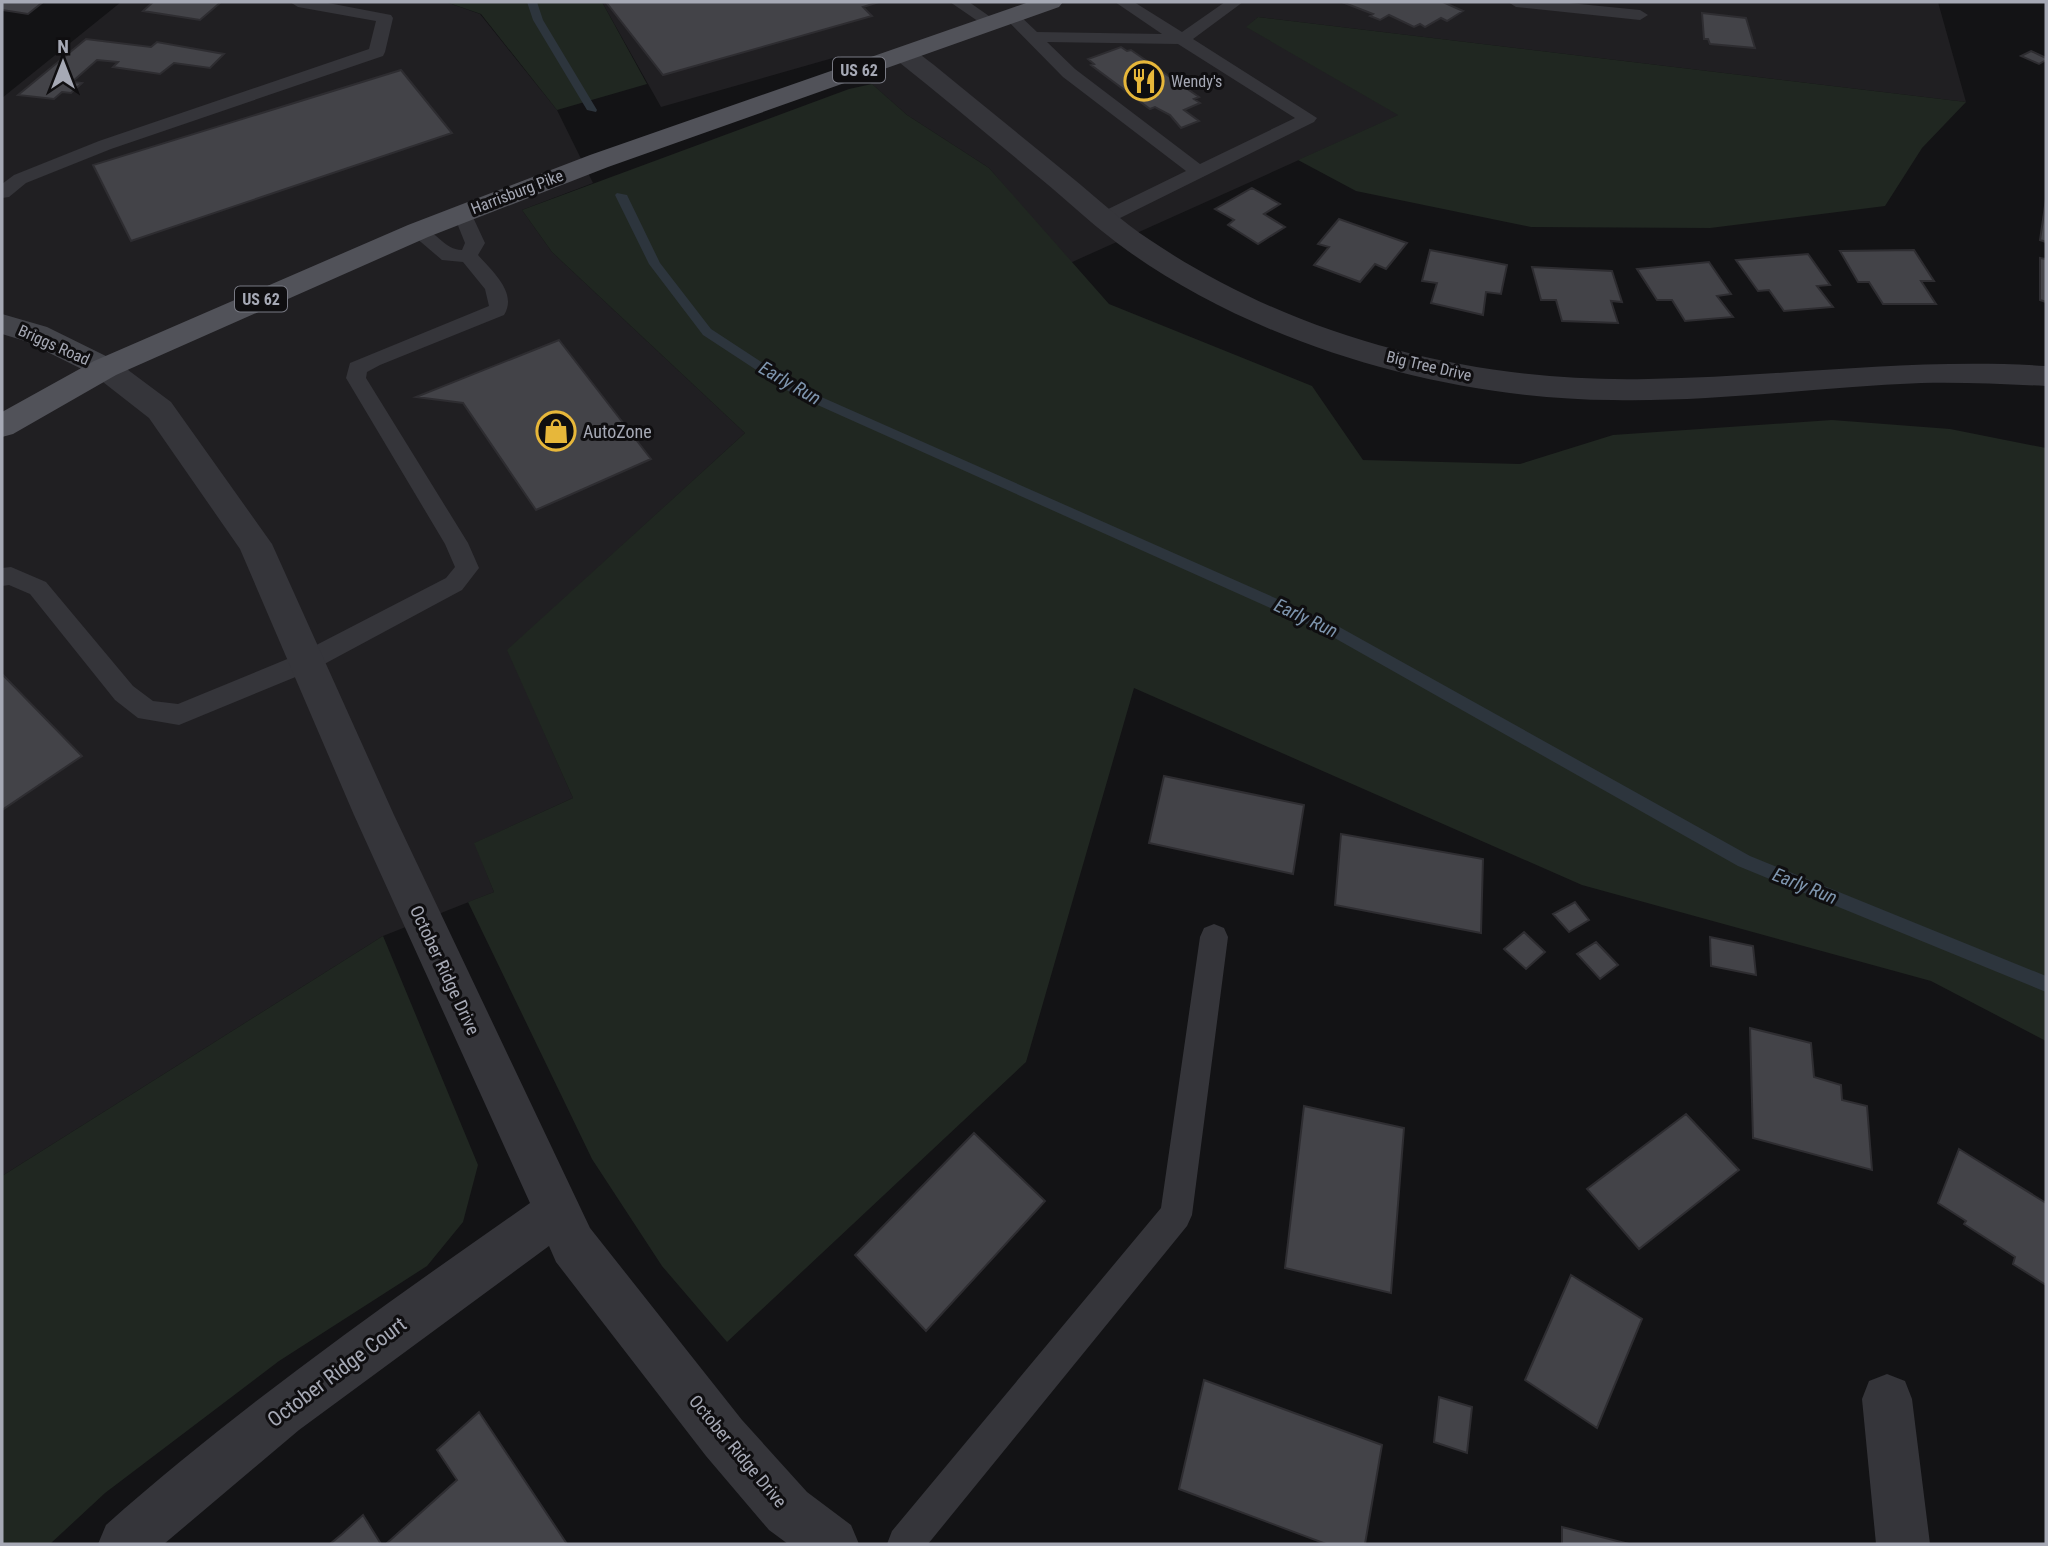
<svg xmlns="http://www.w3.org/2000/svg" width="2048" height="1546" viewBox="0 0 2048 1546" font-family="'Roboto Condensed',sans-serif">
	<rect width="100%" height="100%" fill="#131315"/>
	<path fill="#201f22" d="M121,2H446L480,14L557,110L593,183L522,210L552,252L745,433L508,650L573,798L475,843L494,892L383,936L2,1176V98Z
		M602,2H1938L1966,102L1258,17L1247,27L1399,115L1070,263L989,168L907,115L840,56L661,107Z"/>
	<path fill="#202721" d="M446,2H602L647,84L557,110L481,14Z
		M1258,17L1966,102L1922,148L1885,206L1710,228L1531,227L1356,191L1298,160L1398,115L1246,27Z
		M872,84L907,115L989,168L1109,304L1312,386L1363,460L1520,464L1613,435L1832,420L1950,429L2046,448V1041L1931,981L1582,885L1134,688L1026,1062L727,1342L662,1266L592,1159L468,902L494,892L474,843L573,798L507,650L745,433L552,252L522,210L849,89Z
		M383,936L478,1165L463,1222L427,1266L279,1361L105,1493L50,1544H2V1176Z"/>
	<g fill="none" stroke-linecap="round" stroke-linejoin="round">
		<path fill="#2d353d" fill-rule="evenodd" d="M527,2H537L543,20L597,110L596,112L587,110L533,20Z
			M617,193L627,195L660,263L711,329L801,388L1334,624L1750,856L2046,976V992L1738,866L1324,632L793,394L703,335L649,264L615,195Z"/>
	</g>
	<path fill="#434348" stroke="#2e2d31" stroke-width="2" d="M2,2H43L28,14L2,10Z
		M153,2H221L200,20L143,11Z
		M606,2H879L863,7L872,16L663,75Z
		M1342,2H1443L1463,11L1447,21L1441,18L1425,27L1420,24L1414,27L1389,15L1380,20L1370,16L1373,14Z
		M1702,13L1746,18L1755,48L1710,44L1708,39H1704Z
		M86,39L151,47L157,42L224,54L210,68L174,63L160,74L113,67L118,62L97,60L72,82L82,83L71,93L62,92L54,99L18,95Z
		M1121,47L1127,51L1131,50L1199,97L1194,99L1200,103L1184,110L1199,121L1181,128L1170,115L1155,107L1150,109L1091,65L1094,64L1088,59Z
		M2031,51L2046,58V60L2039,64L2021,56Z
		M401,70L452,133L131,241L93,165Z
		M1252,188L1280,204L1264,214L1285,227L1258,244L1228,225L1234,220L1215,209Z
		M2046,199V242L2040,240Z
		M1339,219L1407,243L1386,269L1375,264L1360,282L1314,265L1329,247L1318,244Z
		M1430,250L1507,265L1501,294L1486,292L1483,315L1431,303L1437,283L1422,281Z
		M1914,250L1934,281H1921L1936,304H1883L1869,282H1858L1840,251Z
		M1808,254L1830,285L1817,286L1833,307L1784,311L1769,290L1758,291L1736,260Z
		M2040,258L2046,259V302L2040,300Z
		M1709,262L1731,294L1717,296L1733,317L1685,321L1672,300H1657L1637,269Z
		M1532,267L1612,271L1622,302L1611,301L1618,323L1562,321L1556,300H1541Z
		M559,340L651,459L536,510L463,403L416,397Z
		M2,674L82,756L2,810Z
		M1164,776L1304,805L1293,874L1149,843Z
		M1341,834L1483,859L1481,933L1335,905Z
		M1575,902L1589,920L1569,932L1553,914Z
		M1524,932L1545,952L1526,969L1504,949Z
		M1710,937L1753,946L1756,975L1711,966Z
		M1596,942L1618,965L1600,979L1577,954Z
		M1750,1028L1811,1043L1814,1077L1841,1085L1842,1100L1867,1106L1872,1170L1753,1138Z
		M1304,1106L1404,1128L1391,1293L1285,1268Z
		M1686,1114L1739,1170L1639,1249L1587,1189Z
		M974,1133L1045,1201L926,1331L855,1255Z
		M1959,1149L2046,1203V1285L2013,1264L2015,1257L1964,1224L1966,1221L1938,1203Z
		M1571,1275L1642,1319L1597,1428L1525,1380Z
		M1204,1380L1382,1445L1365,1544H1326L1179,1489Z
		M1439,1397L1472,1407L1467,1453L1434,1442Z
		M479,1412L567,1544H386L457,1480L437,1450Z
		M363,1515L381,1544H330L342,1534Z
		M1562,1527L1629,1544H1562Z"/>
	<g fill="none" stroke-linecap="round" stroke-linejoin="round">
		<path fill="#35353a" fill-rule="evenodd" d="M290,2H323L391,15L393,18L385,52L383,56L111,149L26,183L9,197L2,198V184L14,175L99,141L369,49L376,21L298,7Z
			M950,2H969L999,23L991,28L985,26Z
			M1115,2H1134L1182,32L1225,2H1243L1193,39L1317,118L1314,122L1112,222H1098L1096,218L1098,214L1186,171L1063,77L1003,16L1005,13H1017L1037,32L1162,34ZM1047,42L1178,44L1295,118L1200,164L1075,69Z
			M1508,2H1559L1640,10L1648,15L1640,20L1516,7Z
			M462,207L471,213L485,243L478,255C492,271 518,293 504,315L380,365L367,372L366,378L468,543L479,568L462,590L315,669L179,725L138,718L115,700L30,594L9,585L2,586V568L11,567L46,582L133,686L153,701L178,704L297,655L446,578L455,567L445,544L346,378L350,363L489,306L485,289L463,262L442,260L408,231L411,227C432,222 442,250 462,250L465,243L453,213Z
			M1214,924L1224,928L1228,937L1192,1215L1187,1226L928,1544H887L892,1531L1161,1208L1200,937L1204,928Z"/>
		<path fill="#35353a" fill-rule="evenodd" d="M904,47L913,49L934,65C979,102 1025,139 1070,176C1096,197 1121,221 1150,240C1295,338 1474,383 1648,379C1781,377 1913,357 2046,366V386C2004,384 1963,382 1921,383C1818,387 1716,402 1613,400C1449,399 1263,347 1128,251C1097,229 1070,203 1041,179C993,139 944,98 895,59L892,54L895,49Z
			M105,358L116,361L171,402L272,544L394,815L590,1228L742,1420L807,1492L851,1525L859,1544H788L769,1530L706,1456L556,1262L549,1246L299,1430L164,1544H98L106,1525C239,1407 384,1305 530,1203L354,815L240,549L149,418L94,375L90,368L94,361Z
			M1887,1374L1905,1381L1912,1399L1930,1544H1876L1862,1399L1869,1381Z"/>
		<path fill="#43444a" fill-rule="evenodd" d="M2,314L47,327L116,361L120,368L116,375L105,378L94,375L25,341L2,334Z"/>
		<path fill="#515259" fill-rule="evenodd" d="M1029,2H1063L1059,7L608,167L428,237L116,375L13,434L2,437V412L94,361L408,225L590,155Z"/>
	</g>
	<defs>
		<g id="restaurant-ring" transform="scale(2.0125)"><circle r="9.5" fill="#0f0e10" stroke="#e7b73a" stroke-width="1.5"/><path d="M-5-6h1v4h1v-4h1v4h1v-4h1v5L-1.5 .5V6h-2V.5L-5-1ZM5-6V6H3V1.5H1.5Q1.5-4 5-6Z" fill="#e7b73a"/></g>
		<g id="shop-ring" transform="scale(2.0125)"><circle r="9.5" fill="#0f0e10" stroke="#e7b73a" stroke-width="1.5"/><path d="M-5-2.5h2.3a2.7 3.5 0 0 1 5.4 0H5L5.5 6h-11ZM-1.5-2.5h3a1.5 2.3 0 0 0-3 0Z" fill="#e7b73a"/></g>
	</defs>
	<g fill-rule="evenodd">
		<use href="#restaurant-ring" x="1144" y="81"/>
		<use href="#shop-ring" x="556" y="431"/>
	</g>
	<g text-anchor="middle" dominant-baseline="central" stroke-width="6" stroke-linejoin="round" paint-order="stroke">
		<g fill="#0f0e10" stroke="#797a84" stroke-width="2">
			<rect x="833" y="57.5" width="52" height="25" rx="5"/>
			<rect x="235" y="286.5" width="52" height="25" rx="5"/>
		</g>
		<g font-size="16" font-weight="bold" fill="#a6a9b5">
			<text x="859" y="70">US 62</text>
			<text x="261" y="299">US 62</text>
		</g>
		<g font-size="16" fill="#a6a9b5" stroke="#0f0e10" text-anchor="start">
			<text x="1171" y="81">Wendy's</text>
		</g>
		<g font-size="16" fill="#a6a9b5" stroke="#0f0e10">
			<text transform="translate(517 192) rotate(-21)">Harrisburg Pike</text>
			<text transform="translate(54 345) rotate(24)">Briggs Road</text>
			<text transform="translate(1429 366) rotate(13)">Big Tree Drive</text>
		</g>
		<g font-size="18" fill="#a6a9b5" stroke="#0f0e10" text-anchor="start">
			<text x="583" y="431">AutoZone</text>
		</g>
		<g font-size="18" fill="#a6a9b5" stroke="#0f0e10">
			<text transform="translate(445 970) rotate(65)">October Ridge Drive</text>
			<text transform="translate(738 1451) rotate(50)">October Ridge Drive</text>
		</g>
		<g font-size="19" font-style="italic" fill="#7e95ae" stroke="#0f0e10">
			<text transform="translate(790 383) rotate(30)">Early Run</text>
			<text transform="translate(1306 618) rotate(25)">Early Run</text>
			<text transform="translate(1805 886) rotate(22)">Early Run</text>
		</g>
		<g font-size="21" fill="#a6a9b5" stroke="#0f0e10">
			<text transform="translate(337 1372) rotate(-37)">October Ridge Court</text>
		</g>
	</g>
	<rect width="2048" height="1546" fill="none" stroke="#a6a9b5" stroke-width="7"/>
	<g transform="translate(63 63)" stroke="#0f0e10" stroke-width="5" paint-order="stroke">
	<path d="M0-5L12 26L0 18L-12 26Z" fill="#a6a9b5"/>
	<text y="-10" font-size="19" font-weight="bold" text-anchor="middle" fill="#a6a9b5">N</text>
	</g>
</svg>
